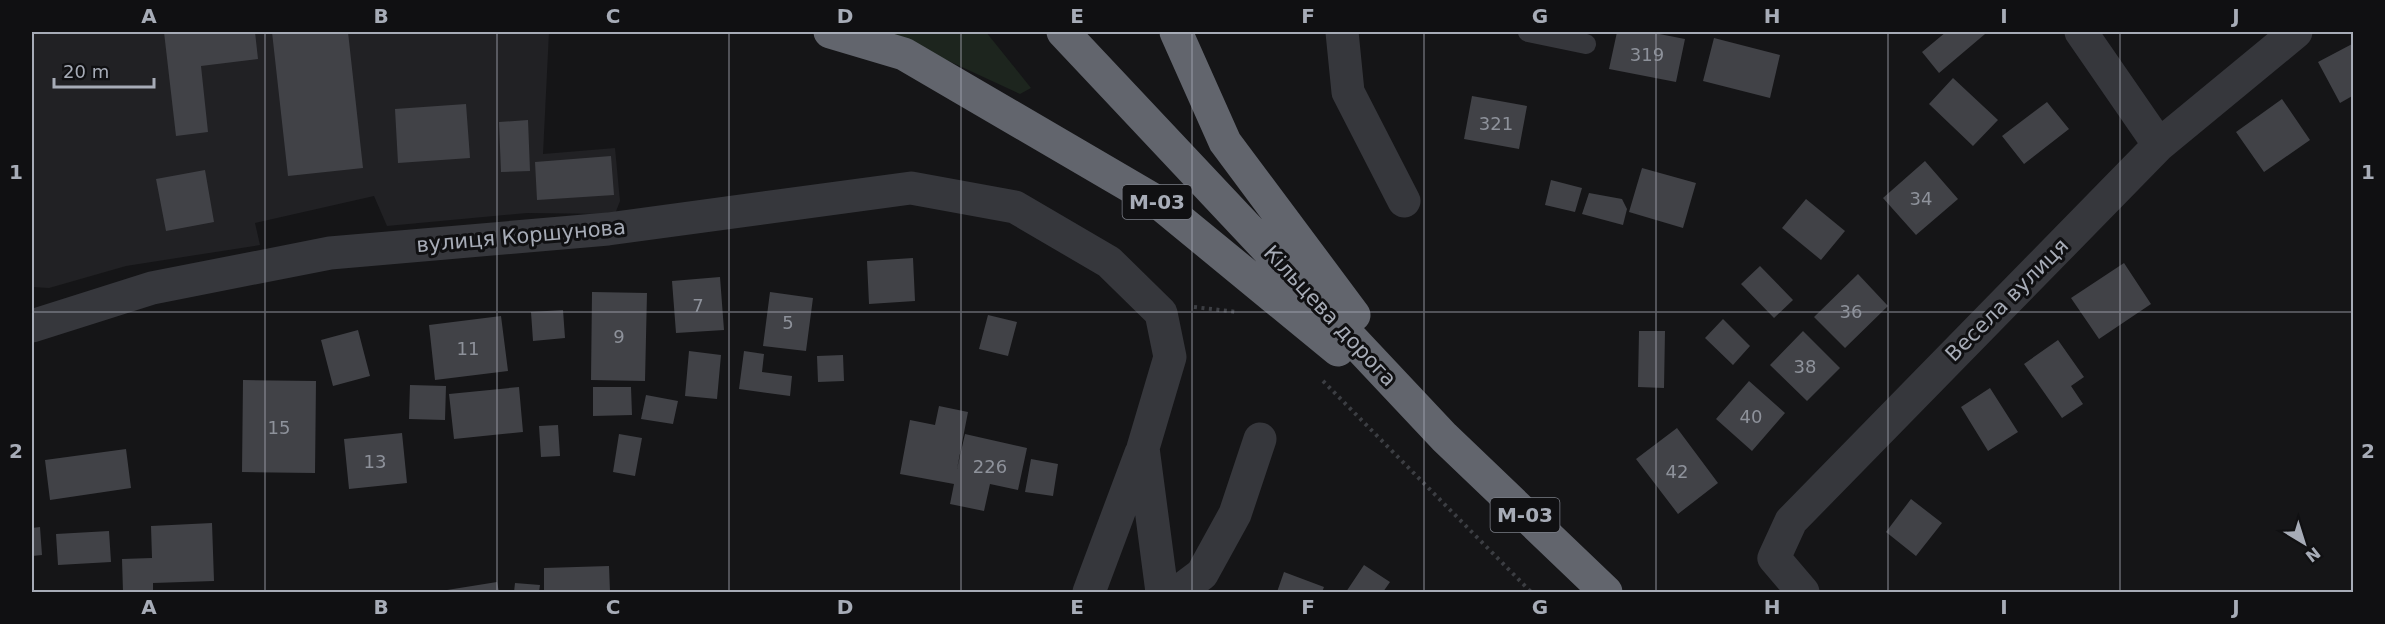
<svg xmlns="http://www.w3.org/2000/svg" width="2385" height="624" viewBox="0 0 2385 624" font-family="'DejaVu Sans',sans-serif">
	<rect width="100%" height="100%" fill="#151517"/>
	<path fill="#212124" d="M32,32H549L543,154L615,148L620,201L615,214L527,213L387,226L374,196L255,223L260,245L126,266L49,288L32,287Z"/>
	<path fill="#1d251e" d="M886,32H986L1031,88L1020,94Z"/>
	<path fill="#414247" d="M164,32H255L258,59L201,66L208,132L176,136Z
		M272,32H348L363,168L288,176Z
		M1617,32H1649L1685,39L1676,82L1609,69Z
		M1946,32H1983L1985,34L1939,73L1922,52Z
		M1714,38L1780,55L1770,98L1703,81Z
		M2354,43V95L2340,103L2318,62Z
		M1953,78L1998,120L1973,146L1929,104Z
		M1472,96L1527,106L1519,149L1464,139Z
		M2282,99L2310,140L2264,172L2236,132Z
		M2047,102L2069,129L2024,164L2002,136Z
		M466,104L470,158L398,163L395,109Z
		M528,120L530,171L501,172L499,122Z
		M611,156L614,195L537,200L535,162Z
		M1925,161L1958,199L1916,235L1883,198Z
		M1642,168L1696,183L1683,228L1629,212Z
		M205,170L214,222L166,231L156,179Z
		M1551,180L1582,188L1575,212L1545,205Z
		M1589,193L1622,199L1627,209L1623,225L1582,214Z
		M1806,199L1845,231L1821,260L1782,228Z
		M913,258L915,301L869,304L867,261Z
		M2124,263L2151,304L2099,339L2071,298Z
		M1760,266L1793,300L1774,318L1741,284Z
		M1858,274L1888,306L1845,348L1814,317Z
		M720,277L724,330L676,333L672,281Z
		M592,292L647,293L645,381L591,380Z
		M770,292L813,298L806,351L763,346Z
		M563,310L565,338L533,341L531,312Z
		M988,315L1017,322L1008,356L979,349Z
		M501,316L508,371L435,380L429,325Z
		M1723,319L1750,346L1733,365L1705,338Z
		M358,330L370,376L333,386L321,340Z
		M1639,331H1665L1664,388L1638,387Z
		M1803,331L1840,368L1807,401L1770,365Z
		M2058,340L2084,377L2071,386L2083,404L2062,418L2024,364Z
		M689,351L721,355L717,399L685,396Z
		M744,351L764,354L762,372L792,376L790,396L739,389Z
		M843,355L844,381L818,382L817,356Z
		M243,380L316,381L315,473L242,472Z
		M1749,381L1785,413L1752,451L1716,419Z
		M410,385L446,386L445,420L409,419Z
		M519,387L523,432L454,439L449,394Z
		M593,387H631L632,415L593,416Z
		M1990,388L2018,432L1988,451L1961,407Z
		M646,395L678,401L673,424L641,419Z
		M939,406L968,412L957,469L965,434L1027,448L1018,490L990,484L984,511L950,504L954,484L900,474L910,420L935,425Z
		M558,425L560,456L541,457L539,426Z
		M1677,428L1718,483L1678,514L1636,459Z
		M402,433L407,483L349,489L344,439Z
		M619,434L642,438L635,476L613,472Z
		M126,449L131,488L50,500L45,460Z
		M1031,459L1058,464L1053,496L1025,492Z
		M1911,499L1942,523L1916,556L1886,532Z
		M212,523L214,581L153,583V592H123L122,559L152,558L151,526Z
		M40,527L42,555L32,556V528Z
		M109,531L111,562L58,565L56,534Z
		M1364,565L1390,582L1383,592H1346Z
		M609,566L610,592H544V568Z
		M1284,572L1324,587L1322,592H1277Z
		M497,582L499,592H448L447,590Z
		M515,583L540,585L539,592H514Z"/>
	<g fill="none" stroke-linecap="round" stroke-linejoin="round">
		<path stroke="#3c3e43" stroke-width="4" stroke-dasharray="3 4.5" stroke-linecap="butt" d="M1194,307L1237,312
			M1323,381L1531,592"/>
		<path stroke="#36373c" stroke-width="20" d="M1528,32L1586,44"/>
		<path stroke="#36373c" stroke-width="33" d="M1342,32L1348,92L1404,201
			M2081,32L2159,145
			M32,326L152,288L330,253L608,229L911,188L1015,207L1109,262L1161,313L1170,357L1143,448L1162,592
			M1089,592L1141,453
			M1178,592L1202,574L1235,514L1260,439
			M1803,592L1774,558L1791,521L2159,145L2296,32"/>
		<path stroke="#62656d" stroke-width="33" d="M830,32L904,54L1159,203L1338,350
			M1063,32L1444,437L1606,592
			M1176,32L1225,142L1354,315"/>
	</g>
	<path fill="none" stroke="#a7acb7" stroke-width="1.5" stroke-opacity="0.55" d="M265,32V592M497,32V592M729,32V592M961,32V592M1192,32V592M1424,32V592M1656,32V592M1888,32V592M2120,32V592M32,312H2354"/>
	<g text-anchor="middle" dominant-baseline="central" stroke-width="6" stroke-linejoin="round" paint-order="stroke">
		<g font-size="18" fill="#8e929b">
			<text x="1647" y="54">319</text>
			<text x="1496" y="123">321</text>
			<text x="1921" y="198">34</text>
			<text x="698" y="305">7</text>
			<text x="1851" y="311">36</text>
			<text x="788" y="322">5</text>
			<text x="619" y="336">9</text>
			<text x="468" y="348">11</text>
			<text x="1805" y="366">38</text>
			<text x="1751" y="416">40</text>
			<text x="279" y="427">15</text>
			<text x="375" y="461">13</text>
			<text x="990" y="466">226</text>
			<text x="1677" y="471">42</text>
		</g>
		<g fill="#101012" stroke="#7a7d86" stroke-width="1.5">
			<rect x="1122.5" y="185" width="69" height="34" rx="4.5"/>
			<rect x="1490.5" y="498" width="69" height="34" rx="4.5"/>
		</g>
		<g font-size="20" font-weight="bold" fill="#a7acb7">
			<text x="1157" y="202">М-03</text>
			<text x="1525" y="515">М-03</text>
		</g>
		<g font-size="21" fill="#a7acb7" stroke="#101012">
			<text transform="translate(521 236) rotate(-5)">вулиця Коршунова</text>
			<text transform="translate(2007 300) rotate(-45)">Весела вулиця</text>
			<text transform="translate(1330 316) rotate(47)">Кільцева дорога</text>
		</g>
	</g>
	<rect width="2385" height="624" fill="none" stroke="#101012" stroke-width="66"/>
	<g transform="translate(2304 543) rotate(142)" stroke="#101012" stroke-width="4.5" paint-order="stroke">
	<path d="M0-4.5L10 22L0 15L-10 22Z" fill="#a7acb7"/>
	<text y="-9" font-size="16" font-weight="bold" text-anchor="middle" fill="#a7acb7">N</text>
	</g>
	<path d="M54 78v9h100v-9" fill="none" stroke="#a7acb7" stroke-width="3"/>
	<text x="63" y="78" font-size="18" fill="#a7acb7" stroke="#101012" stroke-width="4.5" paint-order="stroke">20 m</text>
	<rect x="33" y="33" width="2319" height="558" fill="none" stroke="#a7acb7" stroke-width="2"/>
	<g font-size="20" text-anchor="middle" font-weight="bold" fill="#a7acb7">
		<text x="149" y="23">A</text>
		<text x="381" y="23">B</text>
		<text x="613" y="23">C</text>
		<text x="845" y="23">D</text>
		<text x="1077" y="23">E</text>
		<text x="1308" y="23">F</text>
		<text x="1540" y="23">G</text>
		<text x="1772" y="23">H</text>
		<text x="2004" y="23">I</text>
		<text x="2236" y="23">J</text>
		<text x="16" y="179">1</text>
		<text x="2368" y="179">1</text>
		<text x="16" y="458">2</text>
		<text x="2368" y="458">2</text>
		<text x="149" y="614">A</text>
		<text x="381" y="614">B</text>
		<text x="613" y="614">C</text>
		<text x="845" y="614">D</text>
		<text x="1077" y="614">E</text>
		<text x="1308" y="614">F</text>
		<text x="1540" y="614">G</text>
		<text x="1772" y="614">H</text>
		<text x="2004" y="614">I</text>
		<text x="2236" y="614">J</text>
	</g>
</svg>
